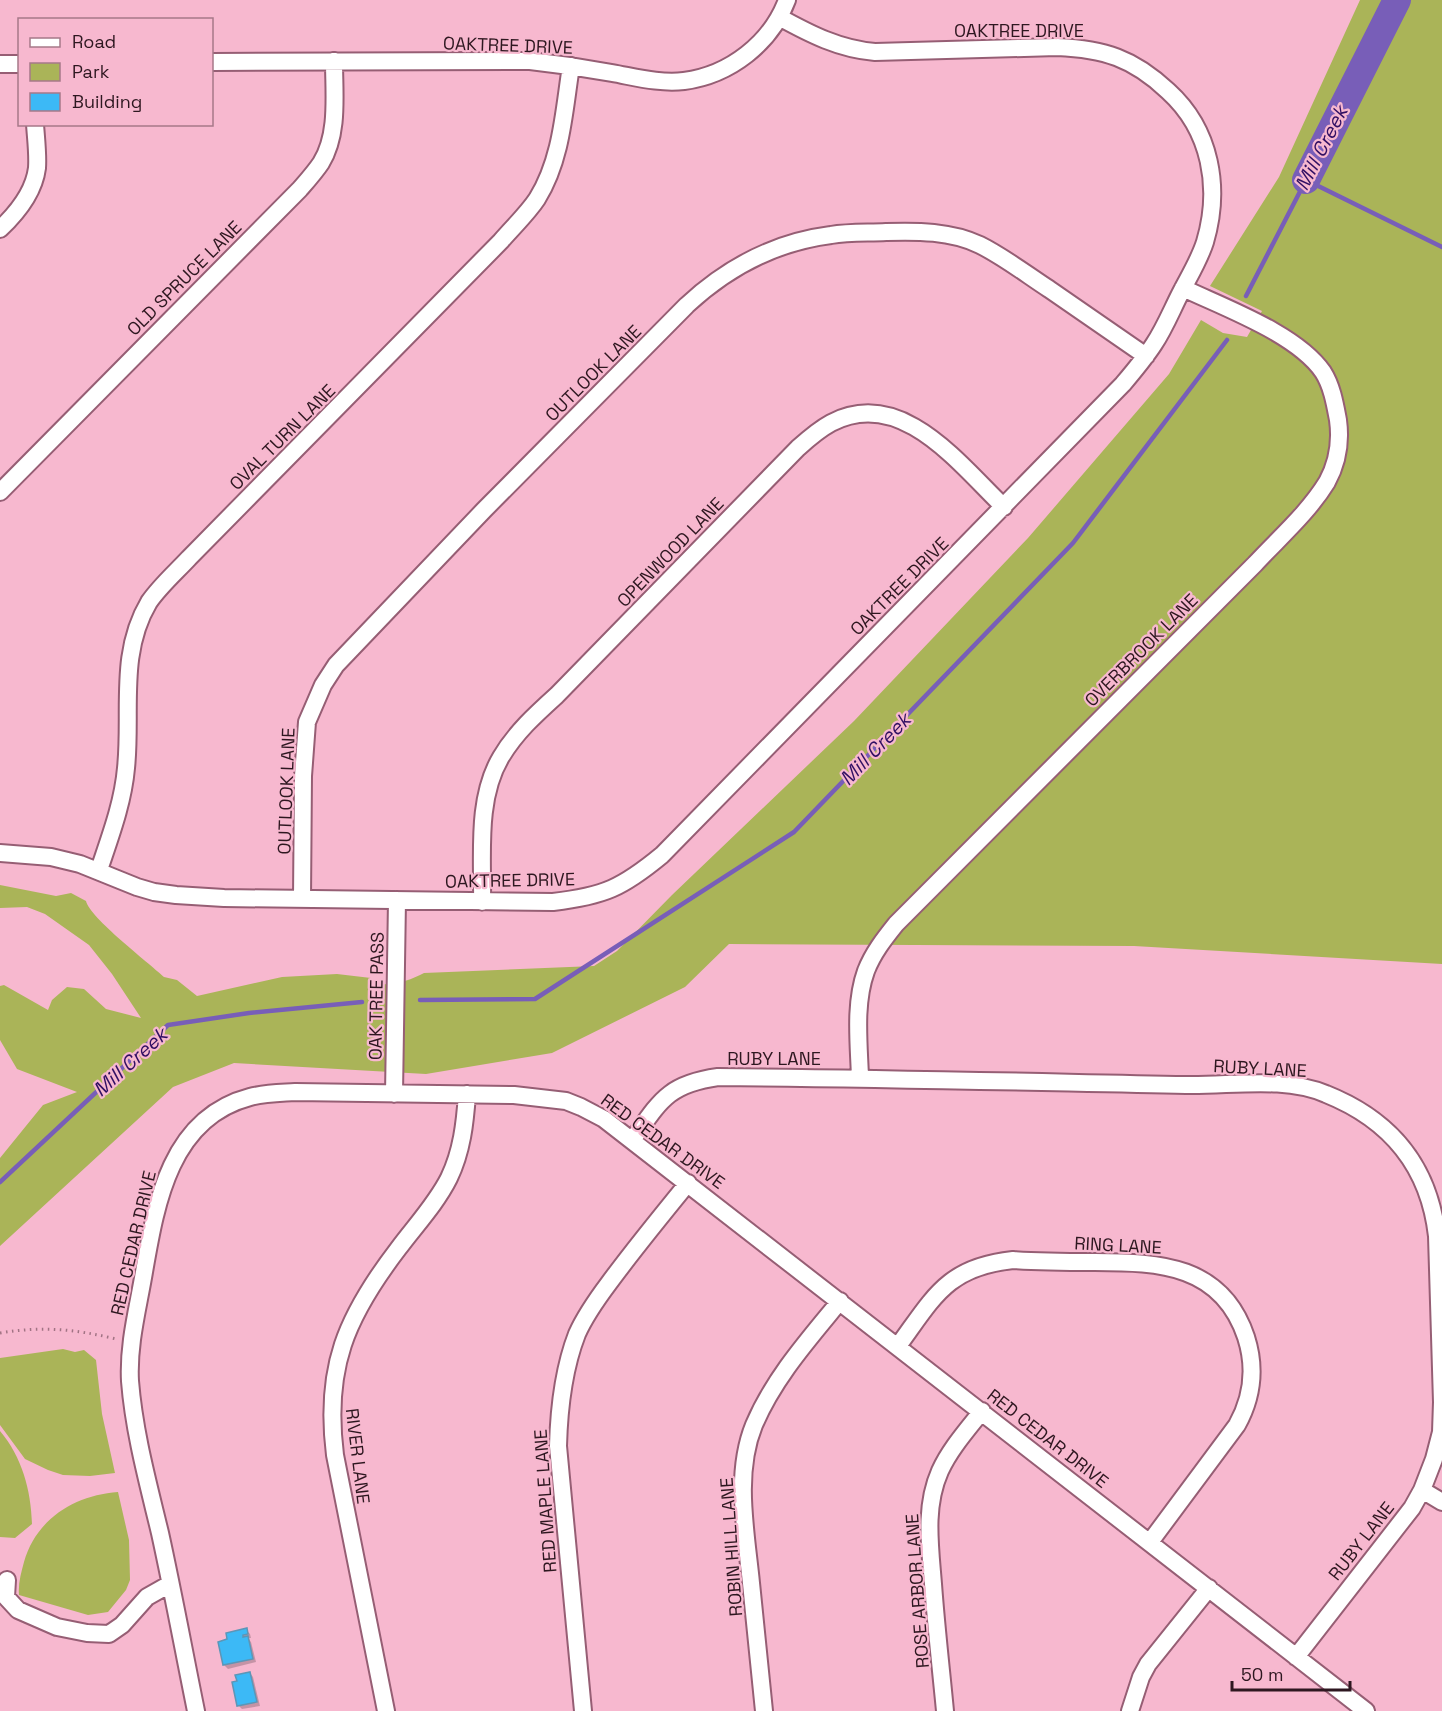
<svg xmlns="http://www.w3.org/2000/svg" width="1442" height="1711" viewBox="0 0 1442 1711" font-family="'Space Grotesk',sans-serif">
	<rect width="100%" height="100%" fill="#f7b8cf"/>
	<path fill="#aab458" d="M1360,0H1442V964L1134,946L729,944L685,987L552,1053L426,1074L234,1063L173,1087L0,1246V1158L43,1105L77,1092L17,1069L0,1040V986L4,985L48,1010L52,1000L67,987L84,989L106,1009L141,1018L112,974L89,945L45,914L27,907L0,908V885L56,896L71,893L86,901C90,918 148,962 164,977L177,980L197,996L282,977L337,974L371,978L372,982C390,988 408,981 424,973L594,966L617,951L672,895L854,721L1028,538L1169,374L1201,320L1223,333L1247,337L1262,311L1210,286L1279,177Z
		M63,1349L75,1352L84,1350L96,1360L102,1414L115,1473L90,1476L63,1475L48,1470L25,1459L0,1425V1358Z
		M0,1431C22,1457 31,1490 32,1524L15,1538L0,1537Z
		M118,1492L129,1540L130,1580L126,1590L108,1612L88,1615L19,1595C18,1584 21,1573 24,1562C36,1519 75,1495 118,1492Z"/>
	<path fill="#0003" d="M246,1630L250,1634L251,1638H248L251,1642L256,1662L228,1669L224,1665L229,1641Z
		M250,1673L253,1677L260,1706L242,1709L239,1706Z"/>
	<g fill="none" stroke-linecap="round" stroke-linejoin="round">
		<path stroke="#785eb8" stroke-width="4.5" d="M1246,296L1306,180L1442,247
			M420,1000L535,999L794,832L1073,543L1227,340
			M0,1182L168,1025L249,1013L362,1002"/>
		<path stroke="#785eb8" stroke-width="28" d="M1306,180L1397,0"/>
	</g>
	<path fill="#3cb9f6" stroke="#5c96b7" stroke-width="1.5" d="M247,1628L248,1634L243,1635V1637L248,1636L253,1659L223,1665L218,1642L227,1639L226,1633Z
		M250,1672L257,1702L237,1706L232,1682L237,1681L235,1675Z"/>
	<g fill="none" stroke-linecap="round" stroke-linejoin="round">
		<g stroke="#965e74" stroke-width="20">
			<path id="minor" d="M212,62L530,61C558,64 585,68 612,73C635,77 660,84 684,81C730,75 771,43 787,0
				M0,64H20
				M0,229C17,213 34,192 37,168C38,154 36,139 35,124
				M0,492L300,189C307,181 315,172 321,163C339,134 334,94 334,61
				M0,853L51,857L80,864L137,887L154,892L176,895L224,898L553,902C604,896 622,888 662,855L1123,384C1134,371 1145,358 1154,344C1164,329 1171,312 1179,296C1188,278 1199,261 1205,242C1221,188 1211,130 1168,91C1133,58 1104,49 1057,47L875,52C839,49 810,34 779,17
				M99,870C110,837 123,803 126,768C132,712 118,654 149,602C160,586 176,572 189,558L501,241C513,227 527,214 537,199C562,159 564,110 571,66
				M302,898L303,776L307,722L323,685L336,665L484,510L687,305C728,267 776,242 831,235C849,232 868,233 886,232C917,231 951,231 980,245C1004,257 1026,274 1049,289C1081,311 1114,334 1146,356
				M482,902C483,855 476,799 501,757C516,732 536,714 557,695L798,448C808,439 818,430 831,423C901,386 959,464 1004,507
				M860,1078C859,1044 854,1004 866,971C873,953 884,939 896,924L1255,564C1279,538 1308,513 1327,482C1338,462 1341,442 1338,420C1335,404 1332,386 1323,372C1297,334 1225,308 1183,288
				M394,1094L397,900
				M633,1139C660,1101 668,1084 718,1077C874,1078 1030,1082 1186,1085C1232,1086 1284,1076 1326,1094C1391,1120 1429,1166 1437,1236L1442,1402L1441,1432L1434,1459L1422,1490L1412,1508L1296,1657
				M898,1346C934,1297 947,1267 1013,1260C1040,1262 1068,1262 1095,1262C1160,1262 1222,1265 1246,1337C1256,1368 1252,1398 1237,1425L1150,1542
				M1422,1490L1442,1502
				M7,1580L6,1597L18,1610L57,1627L87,1633L109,1634L122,1625L147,1597L170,1584
				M196,1711C184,1652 173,1592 160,1533C148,1483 134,1432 130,1381C128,1344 138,1308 144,1272C156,1203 170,1118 250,1097C265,1093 280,1093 295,1092L514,1095L566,1101L581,1107L604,1119L1366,1711
				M386,1711L335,1455C324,1368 346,1317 398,1249C415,1226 436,1204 449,1178C462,1151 465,1123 467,1094
				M583,1711L558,1446C559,1408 563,1370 577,1334C585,1316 597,1299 609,1283C634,1249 661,1216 688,1183
				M764,1711C760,1668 755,1626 751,1583C746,1532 734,1474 754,1425C774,1378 808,1340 840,1301
				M945,1711C941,1669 936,1626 933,1584C930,1546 924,1507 940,1471C950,1449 967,1430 982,1411
				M1130,1711L1141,1677L1148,1664L1209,1588"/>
		</g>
		<path stroke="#a17384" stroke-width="3" stroke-dasharray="1.5 4.5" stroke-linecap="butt" d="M0,1333C42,1326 75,1329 116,1339"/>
		<use href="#minor" stroke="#fff" stroke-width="16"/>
	</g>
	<g text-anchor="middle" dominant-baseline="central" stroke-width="4.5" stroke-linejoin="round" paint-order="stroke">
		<g font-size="18" fill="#2e1720" stroke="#f7b8cf">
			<text x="1019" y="30">OAKTREE DRIVE</text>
			<text transform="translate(508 45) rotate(2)">OAKTREE DRIVE</text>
			<text transform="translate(184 278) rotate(-45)">OLD SPRUCE LANE</text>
			<text transform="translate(593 373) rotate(-45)">OUTLOOK LANE</text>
			<text transform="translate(282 437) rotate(-45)">OVAL TURN LANE</text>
			<text transform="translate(670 552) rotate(-46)">OPENWOOD LANE</text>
			<text transform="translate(899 586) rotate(-45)">OAKTREE DRIVE</text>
			<text transform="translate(1141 650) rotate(-45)">OVERBROOK LANE</text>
			<text transform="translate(286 791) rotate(-88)">OUTLOOK LANE</text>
			<text transform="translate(510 880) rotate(-1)">OAKTREE DRIVE</text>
			<text transform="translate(376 996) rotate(-89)">OAK TREE PASS</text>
			<text x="774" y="1058">RUBY LANE</text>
			<text transform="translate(1260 1068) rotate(3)">RUBY LANE</text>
			<text transform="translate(663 1141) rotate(36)">RED CEDAR DRIVE</text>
			<text transform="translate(133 1243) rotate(-77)">RED CEDAR DRIVE</text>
			<text transform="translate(1118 1245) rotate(3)">RING LANE</text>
			<text transform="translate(1048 1438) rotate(38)">RED CEDAR DRIVE</text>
			<text transform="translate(358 1456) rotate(83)">RIVER LANE</text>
			<text transform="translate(545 1501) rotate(-94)">RED MAPLE LANE</text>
			<text transform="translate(1361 1541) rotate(-52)">RUBY LANE</text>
			<text transform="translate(731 1547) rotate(-94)">ROBIN HILL LANE</text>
			<text transform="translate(917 1591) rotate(-94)">ROSE ARBOR LANE</text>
		</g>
		<g font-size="20" font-style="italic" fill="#310f63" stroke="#f7b8cf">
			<text transform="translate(1321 148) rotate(-63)">Mill Creek</text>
			<text transform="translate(875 749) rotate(-46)">Mill Creek</text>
			<text transform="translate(130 1062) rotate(-42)">Mill Creek</text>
		</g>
	</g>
	<rect x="18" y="18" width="195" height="108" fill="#f7b8cf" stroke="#a77889" stroke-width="1.5"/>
	<rect x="30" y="38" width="30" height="9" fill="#ffffff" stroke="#a77889" stroke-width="1.5"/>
	<text x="72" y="48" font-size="18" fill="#2e1720">Road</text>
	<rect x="30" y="63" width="30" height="18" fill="#aab458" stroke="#a77889" stroke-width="1.5"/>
	<text x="72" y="78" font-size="18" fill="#2e1720">Park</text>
	<rect x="30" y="93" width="30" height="18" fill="#3cb9f6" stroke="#a77889" stroke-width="1.5"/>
	<text x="72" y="108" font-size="18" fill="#2e1720">Building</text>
	<path d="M1232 1681v9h118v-9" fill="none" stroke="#2e1720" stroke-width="3"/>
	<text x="1241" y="1681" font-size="18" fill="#2e1720" stroke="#f7b8cf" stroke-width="4.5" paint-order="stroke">50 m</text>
</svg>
